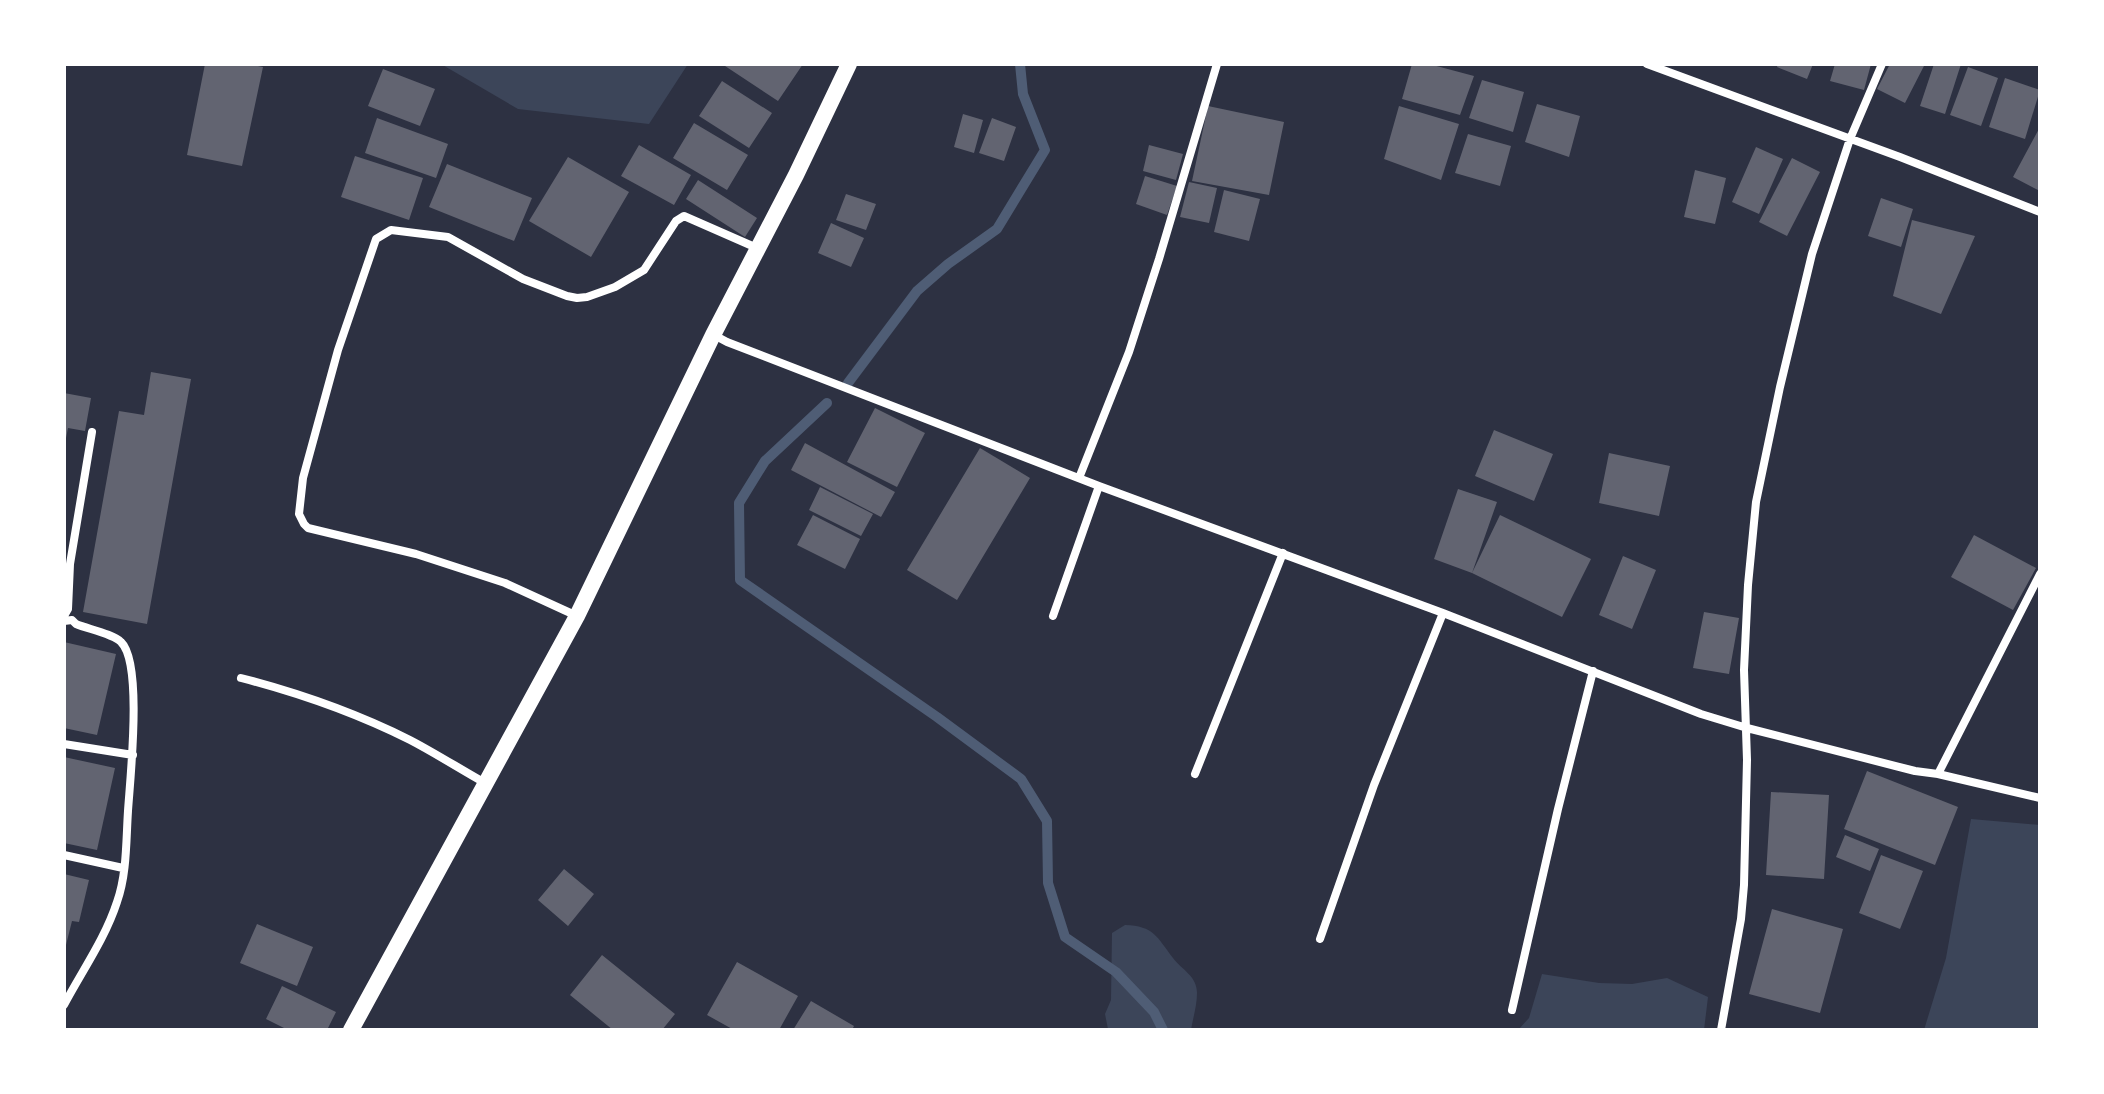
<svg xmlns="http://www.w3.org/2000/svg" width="2104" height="1094" viewBox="0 0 2104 1094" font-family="Commissioner,sans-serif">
	<rect width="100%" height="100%" fill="#2d3142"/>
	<path fill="#3c4559" d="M441,64H688L649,124L518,109Z
		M1971,819L2040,825V1030H1924L1946,958Z
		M1125,925C1154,926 1157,937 1173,958C1182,970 1197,976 1197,993C1197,1005 1193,1018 1191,1030L1108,1029L1105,1014L1111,1000L1112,933Z
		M1542,974L1599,983L1632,984L1667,978L1708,997L1704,1030H1518L1529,1018Z"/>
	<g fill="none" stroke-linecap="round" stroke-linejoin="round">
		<path stroke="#4f5d75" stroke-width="10" d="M848,383L917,291L948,264L997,229L1045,150L1023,94L1020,64
			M827,403L765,461L739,503L740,580L937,717L1021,779L1047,821L1048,883L1065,937L1116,972L1154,1012L1163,1030"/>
	</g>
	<path fill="#626471" d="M205,64H248L263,67L242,166L187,155Z
		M722,64H803L778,101Z
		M1412,64H1429L1474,76L1460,115L1402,99Z
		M1778,64H1813L1807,79L1777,67Z
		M1835,64H1871L1864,90L1830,81Z
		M1890,64H1925L1905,103L1877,89Z
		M1934,64H1961L1945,114L1920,106Z
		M1968,67L1998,78L1981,126L1950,115Z
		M383,69L435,89L420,126L368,106Z
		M2005,78L2040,90L2025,139L1989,127Z
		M1482,80L1524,92L1513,132L1469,118Z
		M722,81L772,113L749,148L699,116Z
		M1537,104L1580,116L1569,157L1525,142Z
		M1208,106L1284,122L1269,195L1192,181Z
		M1399,106L1459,124L1441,180L1384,159Z
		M963,114L983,120L974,153L954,147Z
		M377,118L448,144L436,178L365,153Z
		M992,118L1016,127L1004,161L979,153Z
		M694,123L748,155L727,190L673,158Z
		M2040,127V187L2038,190L2013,177Z
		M1468,134L1511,146L1500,186L1455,173Z
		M639,145L691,175L674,205L621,176Z
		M1149,145L1183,154L1176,180L1143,171Z
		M1756,147L1783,159L1759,214L1732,202Z
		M355,156L423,178L409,220L341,197Z
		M568,157L629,192L591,257L529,221Z
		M1792,158L1820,172L1787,236L1759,222Z
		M447,164L532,198L514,241L429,207Z
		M1695,170L1726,178L1715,224L1684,217Z
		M1145,176L1177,186L1167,215L1136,204Z
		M698,180L757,218L745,237L686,199Z
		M1189,182L1217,188L1209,223L1180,217Z
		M1224,190L1260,199L1249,241L1214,232Z
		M846,194L876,204L866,230L836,220Z
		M1881,198L1913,209L1901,247L1868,236Z
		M1912,220L1975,236L1941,314L1893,296Z
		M831,223L864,238L851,267L818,253Z
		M151,372L191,379L147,624L83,612L119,411L144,415Z
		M64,393L91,398L85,431L68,428L65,443Z
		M875,408L925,433L897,487L847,462Z
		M1494,430L1553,454L1534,501L1475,476Z
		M805,443L895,492L881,517L791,470Z
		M980,448L1030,478L957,600L907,570Z
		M1609,453L1670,466L1659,516L1599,503Z
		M820,487L873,514L861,536L809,510Z
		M1458,489L1497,502L1472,573L1500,515L1591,559L1562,617L1472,573L1434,559Z
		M813,515L860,539L845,569L797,545Z
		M1974,535L2036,568L2013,610L1951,577Z
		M1623,556L1656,570L1632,629L1599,615Z
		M1704,612L1739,618L1729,674L1693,668Z
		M64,642L116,654L97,735L64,728Z
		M64,757L115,768L97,850L64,843Z
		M1867,771L1958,807L1935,865L1844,829Z
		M1771,792L1829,795L1824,879L1766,875Z
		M1845,835L1879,849L1870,871L1836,857Z
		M1881,855L1923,871L1900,929L1859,913Z
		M564,869L594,894L568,926L538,900Z
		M64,874L89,880L79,922L72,921L65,949Z
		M1772,909L1843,929L1820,1013L1749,994Z
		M257,924L313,947L297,986L240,963Z
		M602,955L675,1014L662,1030H613L570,995Z
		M737,962L798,996L779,1030H734L707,1015Z
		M282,986L336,1012L327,1030H288L266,1019Z
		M811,1001L854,1026L852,1030H793Z"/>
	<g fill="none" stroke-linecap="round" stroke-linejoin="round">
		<path stroke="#fff" stroke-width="8" d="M1647,64L1900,157L2040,212
			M714,335L727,342L1099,486L1443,613L1701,714L1747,728L1915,771L1938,774L2040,798
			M1079,478L1129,352L1159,259L1217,64
			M64,616L68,609L70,564L92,432
			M577,616L505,583L416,554L308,528L304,524L299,514L303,478L338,350L376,239L391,230L448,237L523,279L567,296L577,298L587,297L615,287L644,270L676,221L684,216L757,248
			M1053,616L1099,486
			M64,621L72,620L76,624C88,629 113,634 121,642C143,663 130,779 128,811C126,841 127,874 117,902C105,939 82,971 64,1005
			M241,678C299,693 356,713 410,740C435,753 460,769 485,783
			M64,744L133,755
			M1195,774L1283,553
			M1938,774L2040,574
			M64,855L123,868
			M1320,939L1374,785L1443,613
			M1512,1010L1558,809L1593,671
			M1721,1030L1741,919L1744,885L1747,760L1744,670L1748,585L1756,502L1780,387L1812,254L1850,139L1882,64"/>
		<path stroke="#fff" stroke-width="16" d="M351,1030L577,616L713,335L796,175L849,64"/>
	</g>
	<rect width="2104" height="1094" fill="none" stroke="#ffffff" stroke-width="132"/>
</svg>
